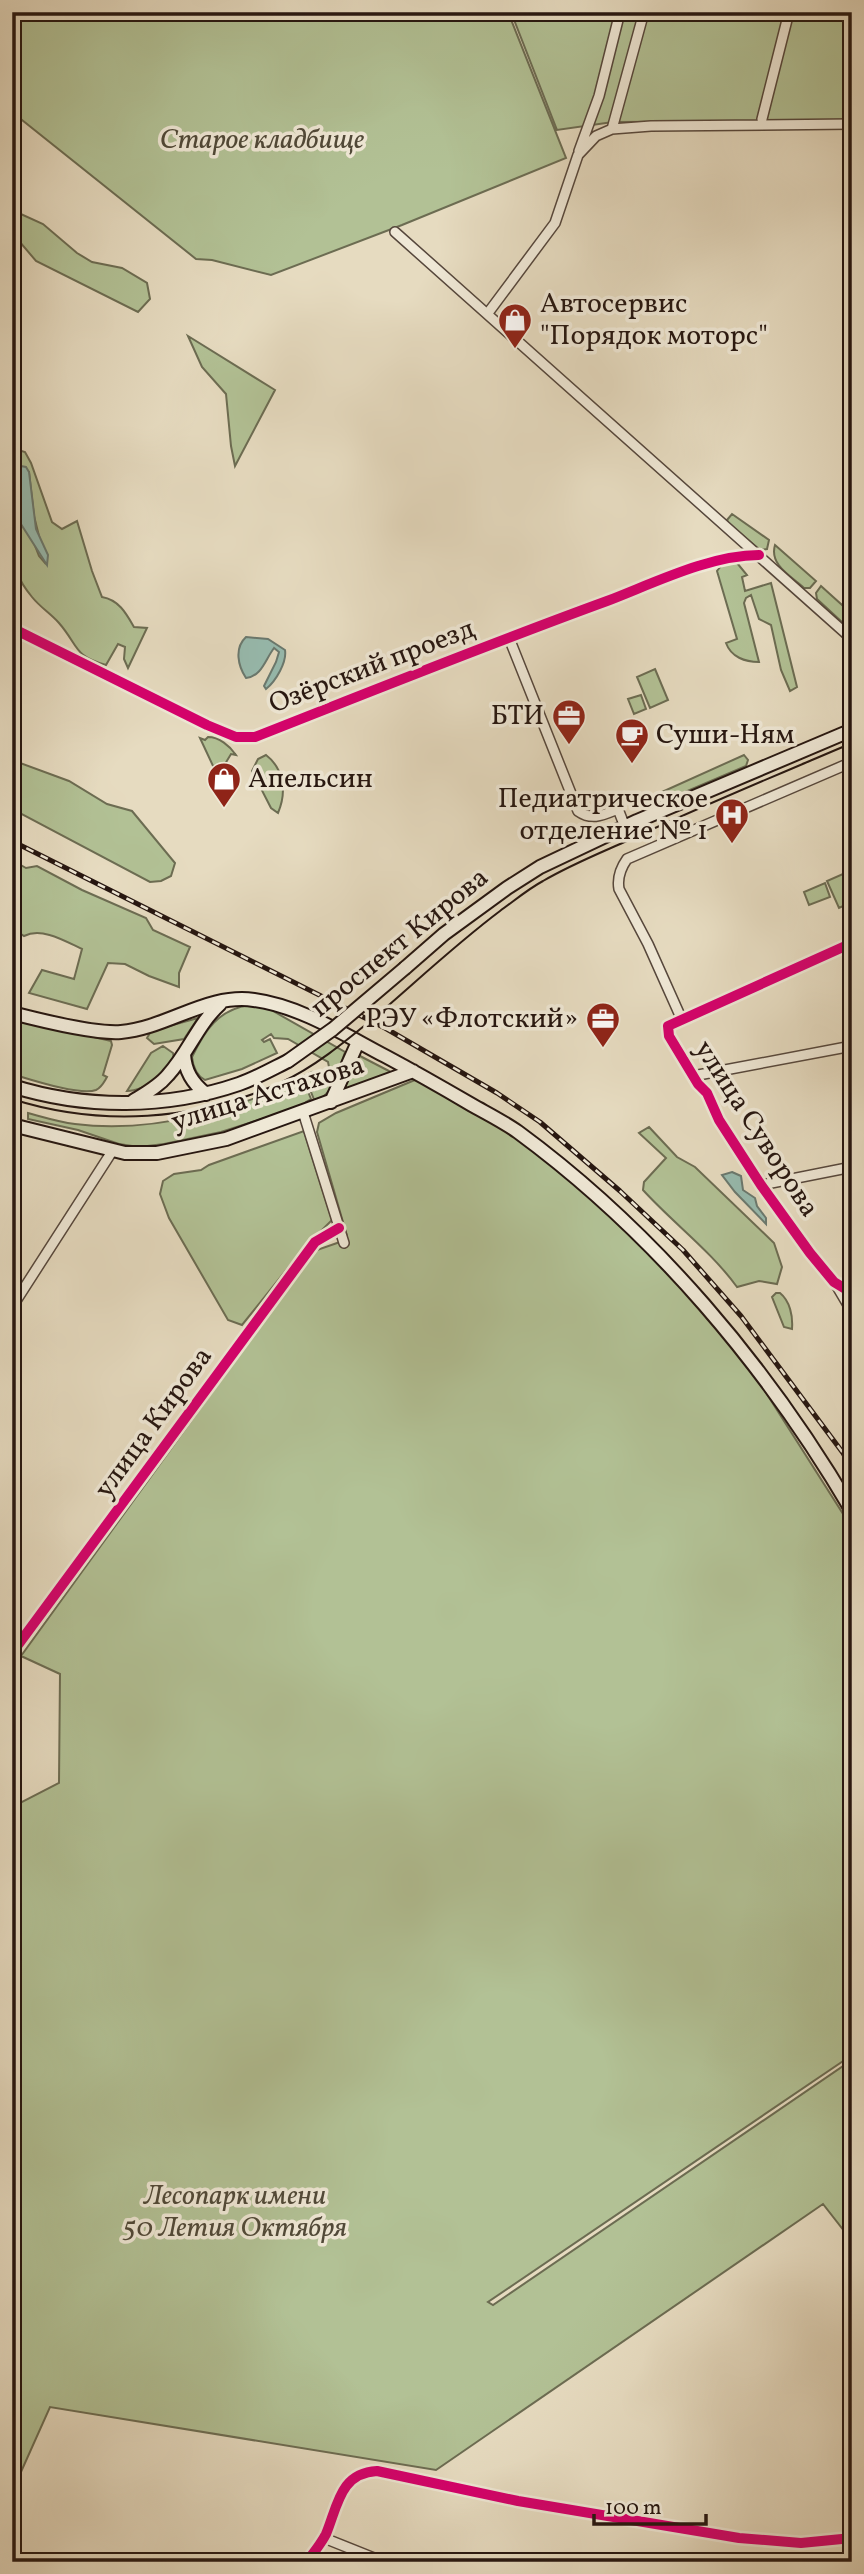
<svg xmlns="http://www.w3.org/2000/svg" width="864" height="2574" viewBox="0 0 864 2574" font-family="Vollkorn,serif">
	<rect width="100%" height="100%" fill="#e6dbc0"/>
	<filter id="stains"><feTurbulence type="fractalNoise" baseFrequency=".00286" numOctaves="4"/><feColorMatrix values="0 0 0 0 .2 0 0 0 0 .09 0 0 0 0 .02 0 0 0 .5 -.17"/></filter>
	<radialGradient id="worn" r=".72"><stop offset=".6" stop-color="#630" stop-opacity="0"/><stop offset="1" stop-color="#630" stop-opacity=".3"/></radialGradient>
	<path fill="#b2c195" stroke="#6c6c52" stroke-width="2" d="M12,12H508L566,158L402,225L271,275L212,260L196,259L12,112Z
		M511,12H852V121L613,122L557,130Z
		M12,210L43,224L77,253L92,262L122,268L147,283L150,299L138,312L36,261L14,235L12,237Z
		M188,336L275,390L235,466L231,446L226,394L202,367Z
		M15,449L25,452L31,463L52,522L62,529L77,521L92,571L102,597C119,600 126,613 134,627L147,628L128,668L124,659L125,647L118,644L106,665C73,656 79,646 59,623C51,614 40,607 32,597C14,575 16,569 15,542C15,539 13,536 12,532C10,523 12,510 12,500L19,521L32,538L39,556L46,564L34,516L29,472L15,465L12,466V450Z
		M732,514L769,540L767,549L760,550L729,524L727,520Z
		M775,545L816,581L810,588H804C791,576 769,565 775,545Z
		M733,562L737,563L747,575L742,577L745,591L771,583L797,687L790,691L781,670L771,625L759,619L751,595L746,598L744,603L759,662C745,662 731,657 726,643L737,639L717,571L721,566Z
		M821,586L852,614V616L843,623L817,599L816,593Z
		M655,669L668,700L650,708L637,677Z
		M641,695L646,709L634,714L628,699Z
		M208,737C219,737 230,746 236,755L231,754L225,764L214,768L200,738L205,740Z
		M266,755C284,769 287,792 278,813L271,808L252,771L258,759Z
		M744,755L748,760L746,766L664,801H656L653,796Z
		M12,760L69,781L107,804L132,811L175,863L171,876L161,881L150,882L12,809Z
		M12,860L26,868L37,866L82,890L146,918L153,930L190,947L179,973V987L149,976L125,964L108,963L87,1009L29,993L42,970L74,979L82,949C65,941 42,927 24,936L12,928Z
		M852,870V902L839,908L827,881Z
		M825,883L830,897L809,905L804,892Z
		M249,1005L266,1007L345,1052C339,1070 334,1094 315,1102L311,1092L325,1083L324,1080C329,1073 330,1070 328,1062L288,1039L274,1038L271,1034L262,1040L264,1042L270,1039L277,1053L242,1069L205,1080C196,1075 193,1067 192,1057C205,1030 218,1010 249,1005Z
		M198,1018L184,1039L154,1044L147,1038L151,1031Z
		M16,1019L111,1041L112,1045L103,1075L107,1077C104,1082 102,1087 96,1090C80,1096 29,1079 12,1074V1032Z
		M163,1046L173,1053C178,1072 143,1091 127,1091L151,1053Z
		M360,1056L389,1071L387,1075L342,1092L354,1057Z
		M312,1072L320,1081L307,1089L311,1099L306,1102V1105L221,1132L164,1144L139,1147L119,1144L78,1130L28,1119V1113C43,1117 59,1122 75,1124C154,1134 244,1109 312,1072Z
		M422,1077L528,1146L596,1202L656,1260L712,1322L756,1377L852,1528V2055L488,2302L493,2305L852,2060V2241L823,2204L436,2470L50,2407L12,2492V1807L59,1783L60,1674L21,1656L314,1251L340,1242L343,1245L347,1236L317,1132L319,1123L336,1113Z
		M649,1127L677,1157L695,1167L774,1243L782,1267L777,1284L759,1281L737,1287C711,1251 673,1223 643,1190L644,1182L666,1158L639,1133Z
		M304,1131L332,1220L304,1248L242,1325L228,1320L169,1218L160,1194L163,1181L174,1174L201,1170L209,1165Z
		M776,1293H780C790,1301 793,1316 792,1329L784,1327L772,1297Z"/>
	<path fill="#97bbaf" stroke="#6a796f" stroke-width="2" d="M15,465L26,467L29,472L36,529L48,555L47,565L19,521L12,500V466Z
		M246,637L268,639L285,650C287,662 276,681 266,689L264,686L276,662L279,652L274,648C265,660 262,676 246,678C238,666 234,648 246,637Z
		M732,1172L741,1176L743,1190L755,1198L757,1206L766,1218V1224L735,1192L722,1175Z"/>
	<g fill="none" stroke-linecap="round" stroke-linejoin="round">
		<g stroke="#56473c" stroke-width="12">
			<path id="street" d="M762,119L789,12
				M612,129L644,12
				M579,151L599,96L620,12
				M395,232L852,639
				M488,313L555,223L578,155L596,136L612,129L651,126L852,124
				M12,628L207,725L236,737H255C372,691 489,644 607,601C654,583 710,555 759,555
				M509,638L578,811C592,821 603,815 618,809L625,827
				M852,943L668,1026L669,1036L698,1084L707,1093L719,1120L761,1185L810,1253L834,1282L852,1293
				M682,1020L648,944L619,889C617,878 620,869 627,859L852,762
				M693,1076L852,1046
				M303,1112L344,1243
				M761,1185L852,1167
				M835,1283L848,1305
				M12,1307L113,1150
				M12,1653L315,1242L339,1228
				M324,2538L384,2562
				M184,2559L190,2562
				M307,2562C313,2553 321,2544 326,2534C338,2505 340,2473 377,2471L518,2501L739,2538L801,2543L852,2538"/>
		</g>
		<g stroke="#261610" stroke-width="16">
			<path id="secondary" d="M405,968L444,934L507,888L540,867L637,821L852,730
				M12,1013C39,1020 96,1034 121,1032C167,1028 208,993 254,1000C300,1006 345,1035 385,1056C415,1072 443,1088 472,1105C488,1114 504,1122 518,1132C654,1232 767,1366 852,1511
				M184,1054C185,1071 192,1083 206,1094
				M12,1086C85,1109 166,1109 239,1084C256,1078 272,1069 288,1061
				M133,1101C146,1093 159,1086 168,1075C189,1052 197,1025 220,1004
				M331,1102L358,1042
				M12,1125L125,1153H157L226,1139L413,1071"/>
		</g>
		<use href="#street" stroke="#efe8d6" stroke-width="9"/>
		<use href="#secondary" stroke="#efe8d6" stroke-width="12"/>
		<path stroke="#261610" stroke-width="2" d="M12,1099C100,1127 196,1121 280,1083C315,1067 346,1041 375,1017C417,981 456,944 500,911C514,901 528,889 543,881C570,865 600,853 629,840C702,806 777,775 852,743"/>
		<g stroke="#261610" stroke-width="5">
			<path id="rail" d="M12,841L385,1028L497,1093L540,1122L620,1191L683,1250L741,1316L843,1453L852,1469"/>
		</g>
		<use href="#rail" stroke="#efe8d6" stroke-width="2.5" stroke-dasharray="8" stroke-linecap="butt"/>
		<g stroke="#261610" stroke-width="16" stroke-linecap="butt">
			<path id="secondary-bridge" d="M288,1061L333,1029L405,968"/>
		</g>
		<use href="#secondary-bridge" stroke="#efe8d6" stroke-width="12"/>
		<g stroke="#efe8d6" stroke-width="15">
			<path id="cycleway" d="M12,628L207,725L236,737H255C372,691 489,644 607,601C654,583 710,555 759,555
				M852,943L668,1026L669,1036L698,1084L707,1093L719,1120L761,1185L810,1253L834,1282L852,1293
				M12,1653L315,1242L339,1228
				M307,2562C313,2553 321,2544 326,2534C338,2505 340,2473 377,2471L518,2501L739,2538L801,2543L852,2538"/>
		</g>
		<use href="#cycleway" stroke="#d6006c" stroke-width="10"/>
	</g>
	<defs>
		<g id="shop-pin" transform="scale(1.75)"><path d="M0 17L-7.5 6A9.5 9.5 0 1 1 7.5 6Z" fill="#8f2418" stroke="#efe8d6"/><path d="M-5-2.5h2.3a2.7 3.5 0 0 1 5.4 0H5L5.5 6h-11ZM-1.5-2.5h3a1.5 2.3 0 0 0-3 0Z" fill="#fff"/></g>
		<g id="office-pin" transform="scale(1.75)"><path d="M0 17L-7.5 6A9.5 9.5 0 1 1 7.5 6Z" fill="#8f2418" stroke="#efe8d6"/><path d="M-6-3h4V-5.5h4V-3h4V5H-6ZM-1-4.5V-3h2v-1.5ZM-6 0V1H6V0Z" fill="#fff"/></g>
		<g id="cafe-pin" transform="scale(1.75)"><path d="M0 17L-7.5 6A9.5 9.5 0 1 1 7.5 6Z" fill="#8f2418" stroke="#efe8d6"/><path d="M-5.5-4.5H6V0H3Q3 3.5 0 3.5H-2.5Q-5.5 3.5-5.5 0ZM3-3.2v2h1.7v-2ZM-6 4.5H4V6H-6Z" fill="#fff"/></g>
		<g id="hospital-pin" transform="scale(1.75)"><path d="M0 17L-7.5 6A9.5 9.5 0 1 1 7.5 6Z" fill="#8f2418" stroke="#efe8d6"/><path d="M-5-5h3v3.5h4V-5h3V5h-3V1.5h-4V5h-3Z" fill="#fff"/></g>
	</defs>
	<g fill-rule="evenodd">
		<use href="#shop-pin" x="515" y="320"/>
		<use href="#office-pin" x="569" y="716"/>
		<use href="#cafe-pin" x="632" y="735"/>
		<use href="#shop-pin" x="224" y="779"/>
		<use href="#hospital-pin" x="732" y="815"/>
		<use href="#office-pin" x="603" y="1019"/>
	</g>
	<g text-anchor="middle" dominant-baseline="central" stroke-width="7" stroke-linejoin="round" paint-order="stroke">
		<g font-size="28" font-style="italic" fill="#504938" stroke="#efe8d6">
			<text x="262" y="140">Старое кладбище</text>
			<text x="235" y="2196">Лесопарк имени<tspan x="235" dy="32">50 Летия Октября</tspan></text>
		</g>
		<g font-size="28" fill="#261610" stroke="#efe8d6" text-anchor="start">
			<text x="540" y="304">Автосервис<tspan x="540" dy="32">"Порядок моторс"</tspan></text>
			<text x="544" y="716" text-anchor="end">БТИ</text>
			<text x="656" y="735">Суши-Ням</text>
			<text x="248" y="779">Апельсин</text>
			<text x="708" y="799" text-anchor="end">Педиатрическое<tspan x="708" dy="32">отделение № 1</tspan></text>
			<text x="578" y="1019" text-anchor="end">РЭУ «Флотский»</text>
		</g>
		<g font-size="28" fill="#261610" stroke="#efe8d6">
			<text transform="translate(372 667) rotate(-21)">Озёрский проезд</text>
			<text transform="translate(400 943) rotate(-39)">проспект Кирова</text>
			<text transform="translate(268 1094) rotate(-17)">улица Астахова</text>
			<text transform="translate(756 1129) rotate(57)">улица Суворова</text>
			<text transform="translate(154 1423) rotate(-54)">улица Кирова</text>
		</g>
	</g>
	<rect width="864" height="2574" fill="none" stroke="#e6dbc0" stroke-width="42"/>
	<rect x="14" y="14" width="836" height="2546" fill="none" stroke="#261610" stroke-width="3.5"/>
	<rect x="21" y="21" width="822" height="2532" fill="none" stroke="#261610" stroke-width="2"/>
	<path d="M594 2514v10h112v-10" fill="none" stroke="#261610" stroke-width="3.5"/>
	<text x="605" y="2514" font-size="21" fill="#261610" stroke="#efe8d6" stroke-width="5" paint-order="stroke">100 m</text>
	<rect width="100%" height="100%" filter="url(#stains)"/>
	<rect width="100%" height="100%" fill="url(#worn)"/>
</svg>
